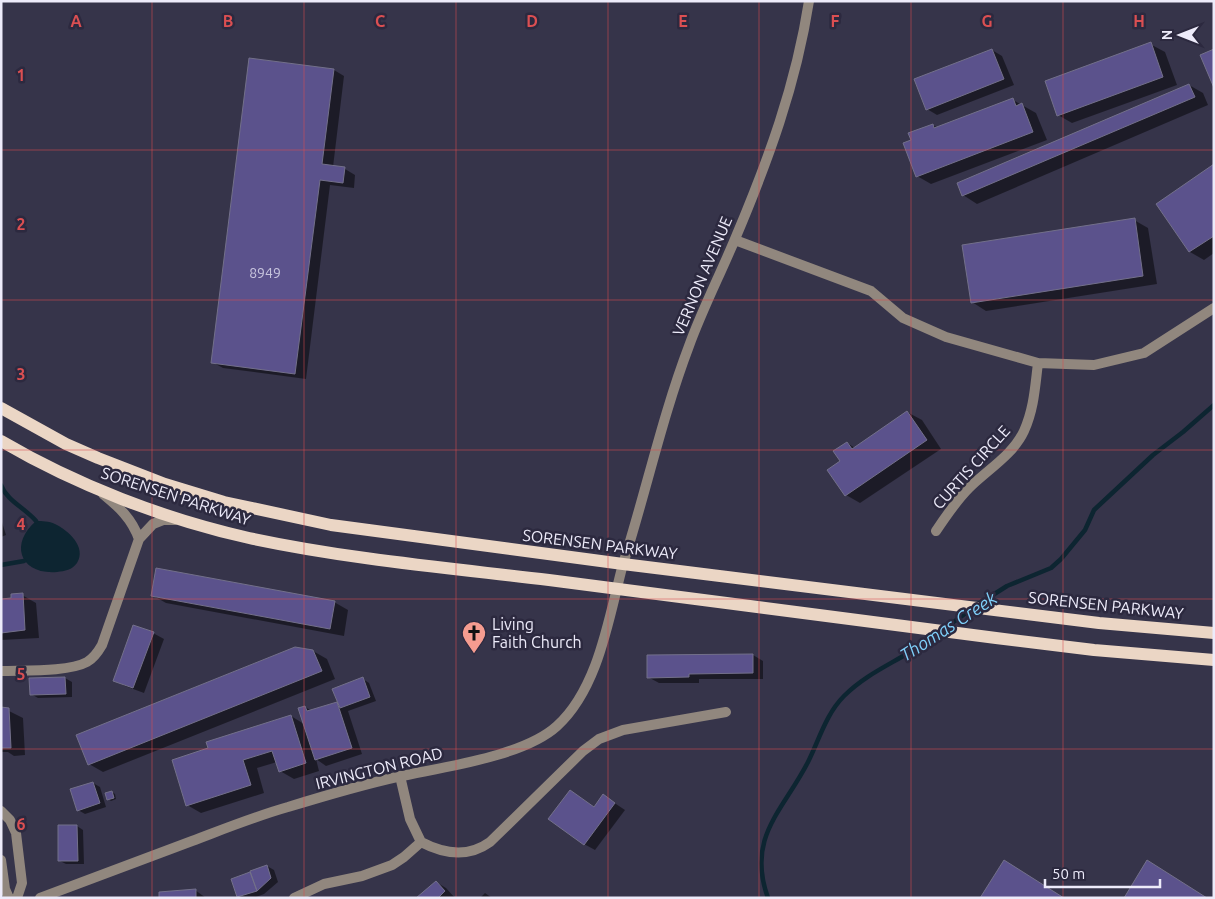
<svg xmlns="http://www.w3.org/2000/svg" width="1215" height="899" viewBox="0 0 1215 899" font-family="Ubuntu,sans-serif">
	<rect width="100%" height="100%" fill="#36344a"/>
	<path fill="#0d2531" d="M36,521C42,521 49,521 55,524C68,530 87,547 77,563C72,570 65,571 57,572C20,575 9,544 36,521Z"/>
	<path fill="#0007" d="M1150,44L1165,52L1177,85L1072,123L1058,115Z
		M992,50L1002,56L1014,85L937,115L927,109Z
		M251,59L334,70L344,76L333,167L345,169L355,175L354,188L330,185L306,379L223,368L212,362Z
		M1189,85L1203,93L1208,105L977,204L963,195Z
		M1013,100L1036,113L1047,140L931,184L917,176L913,141L933,125L938,128Z
		M1214,166V253L1204,260L1190,252L1158,205Z
		M1134,220L1148,228L1157,284L986,311L972,302Z
		M907,412L922,420L941,449L860,503L846,495L842,461L847,443L855,448Z
		M1,519L6,535L1,537Z
		M22,595L36,603L39,638L1,640V598L5,600Z
		M152,595L334,602L348,610L344,636L166,603Z
		M153,633L164,639L144,693L125,686L114,680Z
		M313,651L327,659L335,679L103,772L89,764Z
		M753,655L763,661V679H699V683H659L648,677Z
		M65,678L72,682V697L38,698L31,694V680Z
		M363,679L369,683L376,701L348,711L362,754L326,766L316,759L319,771L294,779L280,771L277,762L257,768L264,793L201,813L187,805L210,749L291,716L304,724L305,707L312,711L337,703L340,705Z
		M1,707L23,718L25,755L14,756L8,752H1Z
		M93,783L100,787L106,807L85,814L78,810Z
		M571,791L595,808L604,796L625,810L595,850L584,844Z
		M112,792L115,794L116,799L111,801L108,799Z
		M77,826L83,830L84,864H66L60,861Z
		M267,866L274,870L278,882L264,894L253,898L238,897L232,879Z
		M436,882L446,888L455,898H418Z
		M195,890L206,898H160Z
		M485,893L492,898H480Z"/>
	<g fill="none" stroke-linecap="round" stroke-linejoin="round">
		<path stroke="#0d2531" stroke-width="4.5" d="M1,485C7,501 25,508 36,521
			M1,565L24,561
			M977,605L1007,586L1051,568L1061,559L1085,530L1094,510L1153,455L1183,432L1214,405
			M945,628L969,611
			M768,898C746,837 783,811 808,762C819,740 826,714 844,696C864,676 887,666 910,652C920,647 929,639 938,632"/>
	</g>
	<path fill="#5b528c" stroke="#73708a" d="M1151,42L1163,77L1057,116L1045,81Z
		M992,49L1004,79L926,110L914,79Z
		M1214,49V88L1200,55Z
		M249,58L334,69L322,164L345,167L343,183L320,180L295,374L211,363Z
		M1189,84L1195,97L962,196L957,183Z
		M1013,98L1016,106L1022,103L1033,132L916,177L903,143L911,140L908,133L933,124L934,128Z
		M1214,164V236L1189,252L1156,204Z
		M1135,218L1143,276L971,303L962,245Z
		M907,411L927,440L845,496L827,470L840,461L833,451L847,442L852,449Z
		M156,568L335,601L330,629L151,596Z
		M23,593L25,630L1,633V599L11,598V594Z
		M133,625L154,632L133,688L113,681Z
		M295,647L313,650L322,671L88,765L76,735Z
		M753,654V673L689,674V677L647,678V655Z
		M65,677L66,694L30,695L29,678Z
		M363,677L370,697L340,708L332,689Z
		M337,702L352,748L315,760L298,708L305,706L307,711Z
		M1,707L9,708L11,748H1Z
		M291,715L306,763L279,772L272,751L243,760L251,785L186,806L172,760L208,748L206,742Z
		M93,782L100,803L77,811L70,789Z
		M570,790L594,807L603,794L615,803L584,845L548,819Z
		M112,791L114,798L107,800L105,793Z
		M58,825H77L78,861H58Z
		M1004,860L1064,898H980Z
		M1147,860L1207,898H1124Z
		M267,865L271,878L257,891L250,871Z
		M250,872L257,891L237,897L231,879Z
		M436,881L445,891L438,898H416Z
		M196,889V898H159V892Z"/>
	<g fill="none" stroke-linecap="round" stroke-linejoin="round">
		<path stroke="#91877e" stroke-width="10" d="M735,240L871,291L903,318L946,337L1038,363L1094,365L1144,353L1214,308
			M103,494C119,507 132,519 139,539
			M936,531C946,516 956,501 969,488C987,470 1013,455 1024,431C1034,409 1035,387 1038,363
			M623,564C646,492 662,417 689,346C702,310 720,275 735,239C768,161 796,85 809,1
			M1,671C23,670 69,672 87,662C94,658 98,652 102,645L139,539L153,524L163,520H175
			M400,776L410,819L421,842
			M1,811L10,820L16,833L22,883L17,898
			M421,842C444,854 468,858 490,842L583,751L599,739L623,730L726,712
			M1,860L5,889L9,898
			M294,898L324,884L362,876L392,865L404,857L421,842"/>
		<path stroke="#91877e" stroke-width="10" d="M40,898C91,879 142,860 192,841C224,829 256,816 288,807C324,796 361,785 397,777C442,767 523,757 557,726C599,688 609,616 623,564"/>
		<path stroke="#ebd6c5" stroke-width="12" d="M1,408L66,444L98,458L165,484L224,502L331,525L623,564L1099,623L1214,633
			M1,441C76,485 164,519 249,538C347,559 449,568 549,580C698,599 847,618 996,638L1094,650L1214,660"/>
	</g>
	<path fill="none" stroke="#db4f52" stroke-width="1" stroke-opacity="0.55" d="M152,1V898M304,1V898M456,1V898M608,1V898M759,1V898M911,1V898M1063,1V898M1,150H1214M1,300H1214M1,450H1214M1,599H1214M1,749H1214"/>
	<defs>
		<g id="church-pin" transform="scale(1.25)"><path d="M0 17L-7.5 6A9.5 9.5 0 1 1 7.5 6Z" fill="#f59c90" stroke="#2c293f"/><path d="M-1.2-6h2.4v3.5h3.3v2.4h-3.3V6h-2.4V-.1h-3.3v-2.4h3.3Z" fill="#111"/></g>
	</defs>
	<g fill-rule="evenodd">
		<use href="#church-pin" x="474" y="633"/>
	</g>
	<g text-anchor="middle" dominant-baseline="central" stroke-width="5" stroke-linejoin="round" paint-order="stroke">
		<g font-size="14" fill="#c8c5de">
			<text x="265" y="273">8949</text>
		</g>
		<g font-size="16" fill="#edebfa" stroke="#2c293f">
			<text transform="translate(702 276) rotate(-67)">VERNON AVENUE</text>
			<text transform="translate(971 467) rotate(-48)">CURTIS CIRCLE</text>
			<text transform="translate(176 496) rotate(18)">SORENSEN PARKWAY</text>
			<text transform="translate(600 544) rotate(7)">SORENSEN PARKWAY</text>
			<text transform="translate(1106 605) rotate(6)">SORENSEN PARKWAY</text>
			<text transform="translate(379 768) rotate(-14)">IRVINGTON ROAD</text>
		</g>
		<g font-size="16" fill="#edebfa" stroke="#2c293f" text-anchor="start">
			<text x="492" y="624">Living<tspan x="492" dy="18">Faith Church</tspan></text>
		</g>
		<g font-size="18" font-style="italic" fill="#7fd0fa" stroke="#2c293f">
			<text transform="translate(948 626) rotate(-33)">Thomas Creek</text>
		</g>
	</g>
	<g font-size="16" text-anchor="middle" font-weight="bold" fill="#db4f52" stroke="#2c293f" stroke-width="5" stroke-linejoin="round" paint-order="stroke">
		<text x="76" y="27">A</text>
		<text x="228" y="27">B</text>
		<text x="380" y="27">C</text>
		<text x="532" y="27">D</text>
		<text x="683" y="27">E</text>
		<text x="835" y="27">F</text>
		<text x="987" y="27">G</text>
		<text x="1139" y="27">H</text>
		<text x="21" y="81">1</text>
		<text x="21" y="230">2</text>
		<text x="21" y="380">3</text>
		<text x="21" y="530">4</text>
		<text x="21" y="680">5</text>
		<text x="21" y="830">6</text>
	</g>
	<rect width="1215" height="899" fill="none" stroke="#edebfa" stroke-width="5"/>
	<g transform="translate(1180 35) rotate(270)" stroke="#2c293f" stroke-width="4" paint-order="stroke">
	<path d="M0-4L9 19L0 12L-9 19Z" fill="#edebfa"/>
	<text y="-8" font-size="14" font-weight="bold" text-anchor="middle" fill="#edebfa">N</text>
	</g>
	<path d="M1045 879v8h115v-8" fill="none" stroke="#edebfa" stroke-width="2.5"/>
	<text x="1052" y="879" font-size="15" fill="#edebfa" stroke="#2c293f" stroke-width="4" paint-order="stroke">50 m</text>
</svg>
